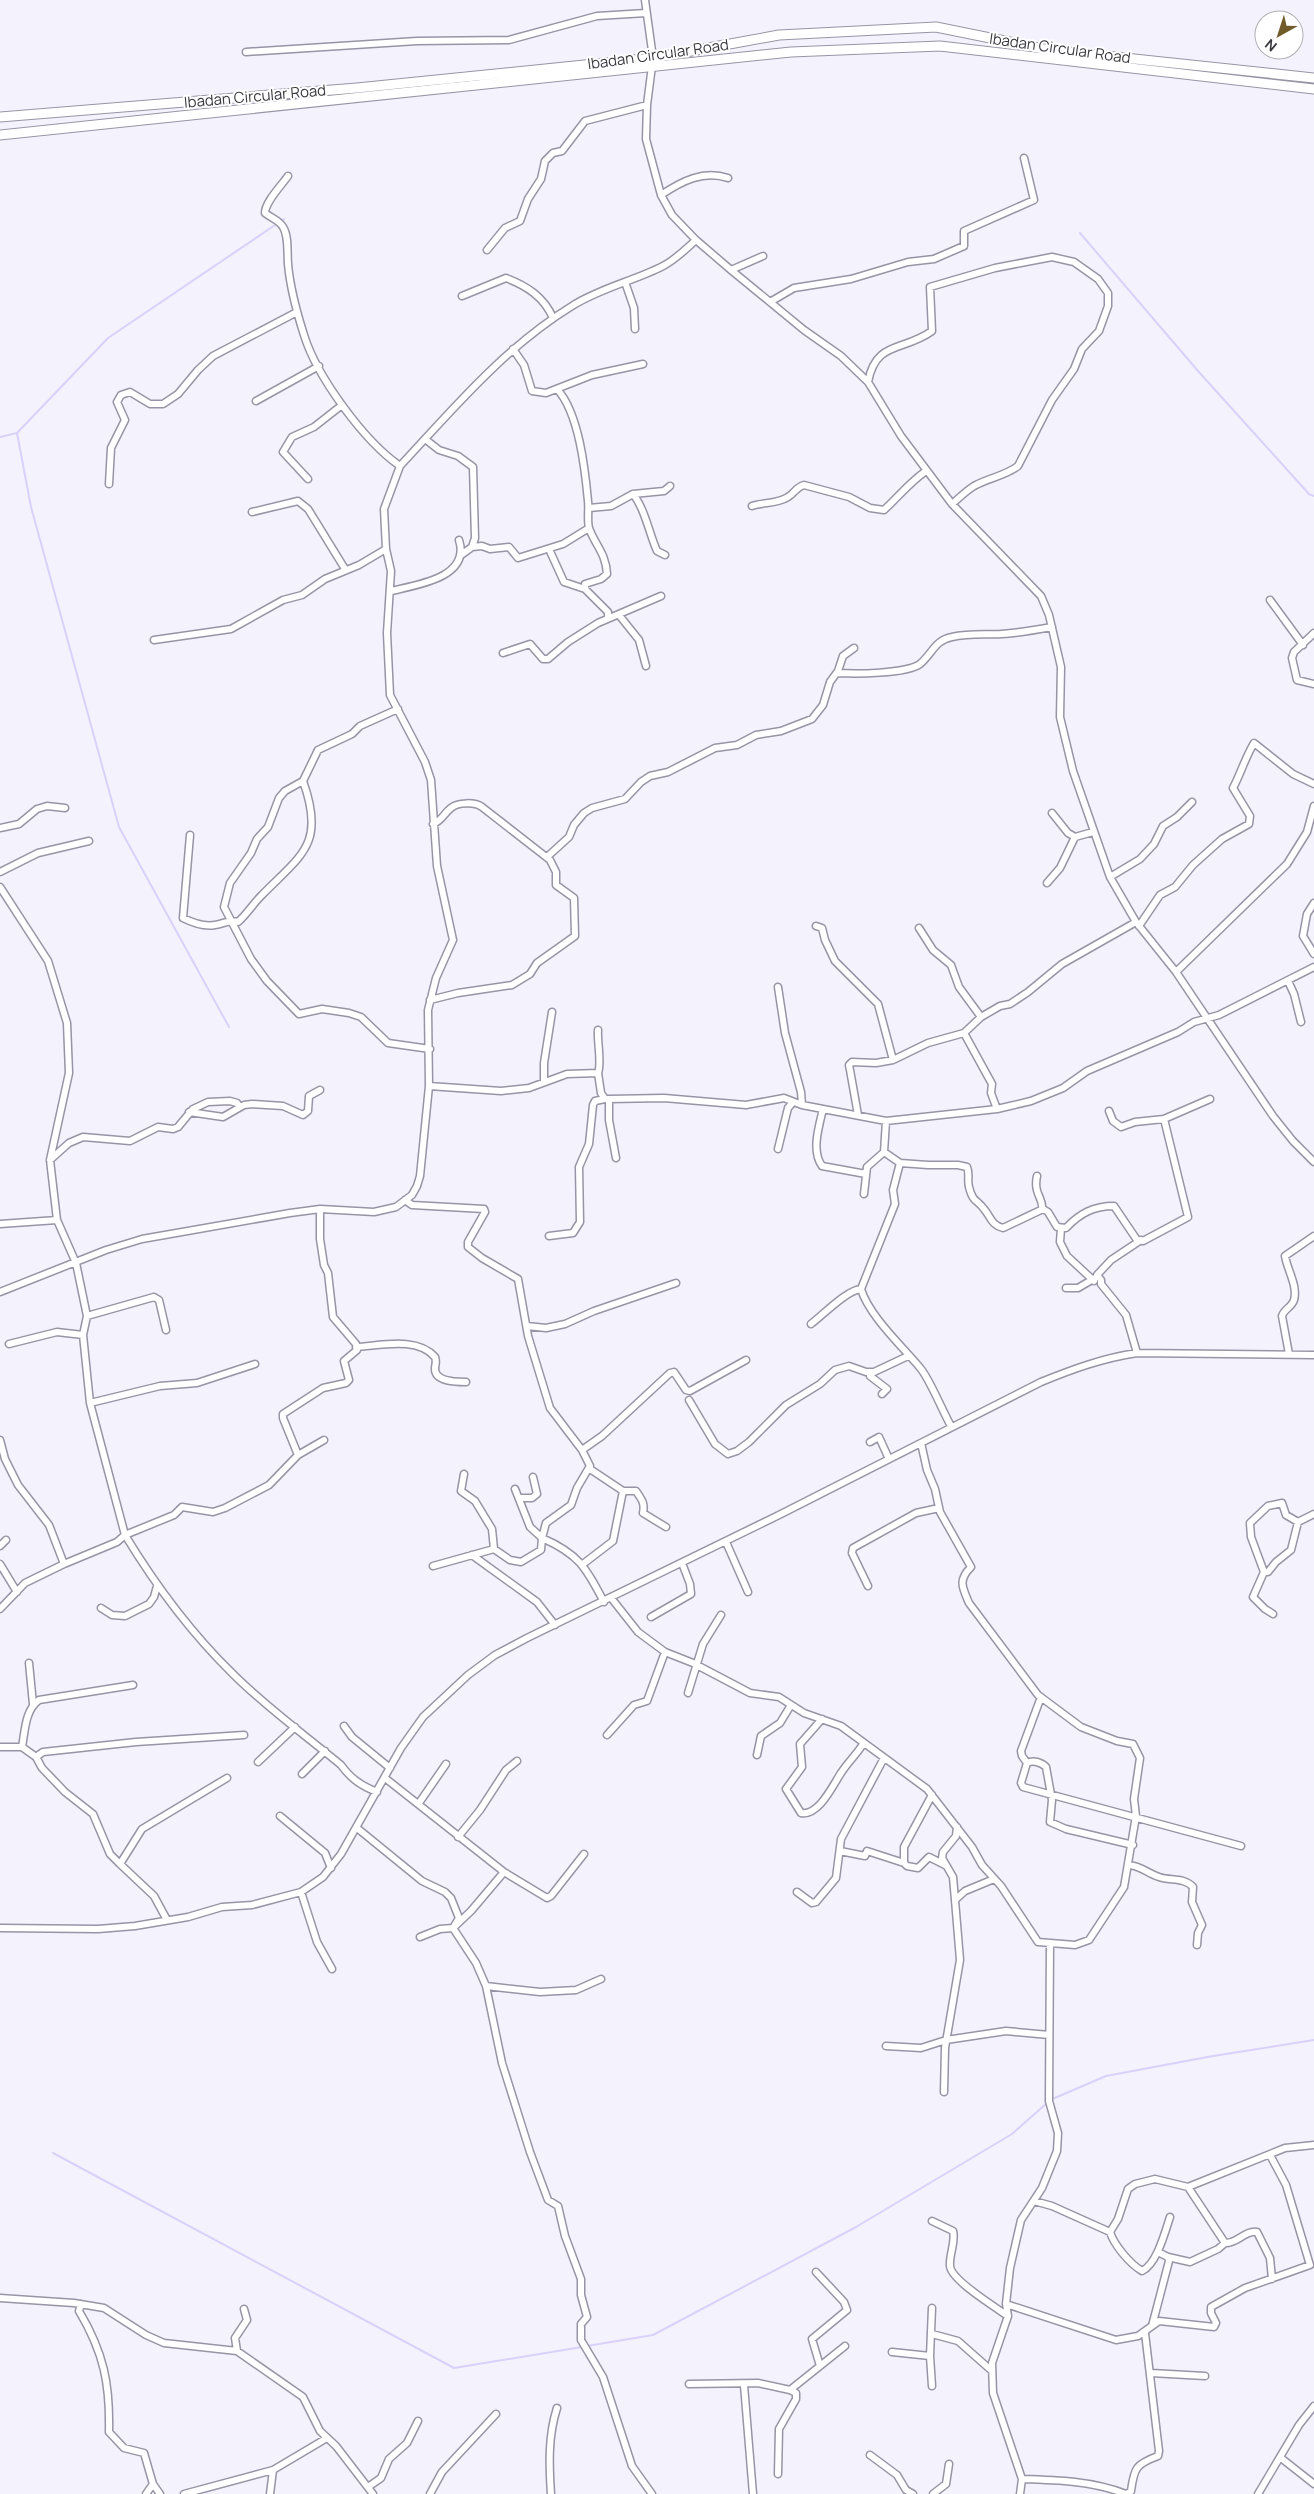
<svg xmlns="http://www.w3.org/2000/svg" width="1314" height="2494" viewBox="0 0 1314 2494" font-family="Manrope,sans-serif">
	<rect width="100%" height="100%" fill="#f4f2fd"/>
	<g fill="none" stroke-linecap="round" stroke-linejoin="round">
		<path stroke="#dad1fa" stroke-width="2" d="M1080,233L1198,371L1309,494L1314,496
			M17,433L31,507L119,827L229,1027
			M0,437L17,433L108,338L284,219
			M1050,2100L1106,2076L1213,2056L1314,2040
			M53,2153L454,2368L582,2347
			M587,2346L653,2335L856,2227L1012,2134L1047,2103"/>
		<g stroke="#9894a5" stroke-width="9">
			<path id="minor" d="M645,0L653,58L647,105L646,139L661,195L672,215L696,240L731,270L804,330L841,356L868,382L901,436L952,504L1041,596L1049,615L1061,667L1060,717L1073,771L1110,877L1136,922L1176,972L1273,1116L1293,1141L1314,1162
				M246,52L417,41L509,40L597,16L646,13
				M661,195C682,181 703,170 728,178
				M487,250L505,228L520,221L528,199L541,179L545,161L553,153L562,151L585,121L647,105
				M731,270L763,256
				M625,282L634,308L635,329
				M462,296L506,278C527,286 544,297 553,318
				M770,302L794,288L851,279L908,262L934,259L964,246V231L1034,200L1024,158
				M513,349L524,365L532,391L546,393L592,375L643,364
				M868,382C876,340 903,352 932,331L930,287L995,268L1052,257L1074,262L1098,279L1108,293V306L1099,331L1082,349L1074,369L1052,400L1018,466C1005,476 988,478 974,486C966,491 959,498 952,504
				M557,389C579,413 585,469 588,501C589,509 587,521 589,528C595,545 606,553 607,574L601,579L585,584V589L608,612V618
				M256,401L319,366
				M425,439L439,450L458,456L473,467L475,538L472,547L461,555
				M400,466C453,409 505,347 572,306C600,288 634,281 663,266C675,260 686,249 696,240
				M308,479L283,452L292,437L314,427L342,405
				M109,484L111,448L125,420L117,402L121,395L130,392L150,404H163L178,394L198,370L213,356L297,312
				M633,494C645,509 649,533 657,551L665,555
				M752,506C764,502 777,504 788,497C795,493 796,487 804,485L849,497L870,508L884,510C898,497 910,482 926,471
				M589,508L611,506L633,494L664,491L670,486
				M252,512L298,501L308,509L345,569
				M472,547L482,546L490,549L509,547L518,558L563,544L589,528
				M549,549L564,582L585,589
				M391,591C416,585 471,578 459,540
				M1270,600L1303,645
				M619,615L639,640L646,666
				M1314,633L1294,652L1292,658L1297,680L1314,684
				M154,640L231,629L283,600L302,595L325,579L359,565L386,549
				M503,653L530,644L543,659H548L568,642L598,623L661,596
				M837,673C855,674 906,674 920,664C932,654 935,640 952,637C969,633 985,635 1002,634C1018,633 1035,630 1052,627
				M398,709L360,726L352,734L318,750L303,781L285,791L279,798L268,827L257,839L251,853L230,883L224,907L251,959L267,981L299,1014L322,1009L349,1013L361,1017L388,1043L430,1049
				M1052,813L1068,833L1075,837
				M0,828L19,824L37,809L47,806L65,808
				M190,835L183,918C193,923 204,927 215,925C224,924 229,919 238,922C247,914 253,904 261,896C301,855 326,845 303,781
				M547,857L569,837L574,825L584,813L592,808L625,799L641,782L650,776L668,772L715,748L737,745L756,735L781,731L812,719L823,705L830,682L838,671L843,656L854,648
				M0,872L38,853L89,841
				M1110,877L1140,859L1154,844L1163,826L1177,817L1192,802
				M1047,883L1060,868L1075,837L1093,832
				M0,887L48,961L67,1023L69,1073L50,1160L57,1220L76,1263L87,1316L83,1335L90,1403L125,1535L117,1542L64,1564L25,1583L0,1609
				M1314,903L1307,914L1303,936L1314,954
				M816,926L822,928L825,940L835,961L878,1004L893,1060
				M1139,926L1160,895L1175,887L1193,865L1222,839L1249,824L1250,816L1233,788C1241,773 1245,758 1254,743L1293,774L1314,784
				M919,928L933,950L951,965L959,987L981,1017
				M1176,972L1287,864L1307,832L1314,806
				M1288,981L1294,994L1301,1022
				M778,987L785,1033L801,1092L802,1105
				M430,1000L458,993L512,985L530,974L537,963L575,936L574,898L556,885V872L550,860L482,807C475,802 458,802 451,808C444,813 442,821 433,824
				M598,1030C597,1042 602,1063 598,1073
				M964,1033L981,1017L1000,1006L1010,1004L1028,992L1062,964L1136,922
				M544,1082V1063L552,1012
				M429,1086L501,1091L529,1088L567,1074L598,1073L601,1093L605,1099H609L664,1098L746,1105L784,1098L802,1105L886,1121L997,1109L1031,1101L1063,1088L1087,1071L1178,1032L1194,1022L1219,1015L1314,967
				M609,1099V1120L616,1158
				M823,1109C819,1126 811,1151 822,1166L866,1174
				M1109,1111L1113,1121L1121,1127L1135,1122L1164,1119
				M189,1112L223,1117L244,1105L252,1104L283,1106L303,1115L308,1111L309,1096L320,1090
				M858,1115L850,1070L849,1065L852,1062L876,1063L893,1060L928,1043L964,1033L992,1084L991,1093L997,1109
				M886,1121L884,1152L900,1163L893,1190L895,1204L861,1289C869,1316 903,1347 921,1369C930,1380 943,1412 951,1426
				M778,1149L788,1108L793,1102
				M50,1160L69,1143L83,1137L130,1141L158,1127L173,1129L178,1127L193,1109L208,1102L230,1101L237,1103L240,1107
				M900,1163L928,1165H958L967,1167C970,1174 967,1180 969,1187C973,1203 977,1199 984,1209C991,1217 991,1225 1003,1228L1043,1209L1048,1212L1057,1227L1066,1228C1080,1213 1094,1206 1114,1206L1137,1240L1143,1241L1188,1217L1164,1119L1210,1099
				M1037,1176C1033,1194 1044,1199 1042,1209
				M864,1194L867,1167L884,1152
				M405,1200L412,1205L484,1209L485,1212L468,1242V1247L482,1258L518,1279L528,1336L550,1408L582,1450L590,1466L577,1488L571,1505L546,1523L542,1538C579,1554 586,1568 604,1602
				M320,1209V1239L324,1265L328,1273L333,1317L356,1344L357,1350L344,1361L349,1380L346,1383L323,1388L283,1414V1418L298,1455L269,1485L225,1508L213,1512L182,1507L174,1515L125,1535C156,1586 190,1632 233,1674C266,1707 305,1735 341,1765C351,1779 362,1786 377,1792
				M0,1224L57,1220
				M1061,1228L1060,1242L1067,1256L1094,1281
				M549,1236L573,1233L580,1222L579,1167L589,1144L593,1105L595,1101L605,1099
				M1066,1288H1078L1095,1278
				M0,1292L106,1250L142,1239L290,1213L320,1209L374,1212L396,1207L412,1195L417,1186L420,1176L429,1086L428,1010L436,978L453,940L437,866L431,780L425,762L390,695L387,633L391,571L386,549L384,509L400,466C364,441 317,377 304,335C297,313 290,287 288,264C287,253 289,236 283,227C279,220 271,218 265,213C265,202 281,186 288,176
				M87,1316L154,1297L159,1300L166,1330
				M811,1324C824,1314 847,1290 861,1289
				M527,1326L546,1328L565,1324L594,1311L676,1283
				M9,1344L57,1332L83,1335
				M356,1347C379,1346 417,1336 435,1357C437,1362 435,1364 435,1369C435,1382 457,1382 466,1382
				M1137,1353L1126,1315L1101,1284V1280L1097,1275L1111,1260L1141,1240
				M1289,1354L1282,1316C1284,1309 1292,1307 1294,1300C1298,1286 1287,1269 1285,1256L1314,1236
				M871,1372L870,1376L887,1389L882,1394
				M689,1400L715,1444L728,1454L737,1451L749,1442L786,1405L820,1384L835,1370L849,1366L866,1372H874L908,1356
				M90,1403L160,1386L197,1383L255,1364
				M0,1440L5,1459L18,1485L49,1525L64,1564
				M870,1442L879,1437L889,1459
				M582,1450L602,1436L670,1373L674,1372L686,1390L690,1391L746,1360
				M298,1455L324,1440
				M590,1469L623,1491H636C642,1500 645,1503 643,1513L666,1527
				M464,1474L461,1491L475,1501L492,1529L494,1549
				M520,1498H532L537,1494L533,1477
				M726,1542L748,1592
				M0,1546L6,1540
				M472,1555L537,1602L555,1625
				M0,1564L17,1592
				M583,1564L613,1541L623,1491
				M433,1566L494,1549L510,1560L521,1562L541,1550L542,1538L530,1527L515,1489
				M1264,1572H1268L1276,1562L1291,1550L1298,1522
				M868,1586L852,1553L853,1548L916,1513L939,1508
				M612,1599L638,1632L665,1652L693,1663L750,1693L779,1697L804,1713L841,1726L927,1789L972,1847L982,1865L1001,1886L1038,1942L1075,1945L1089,1940L1124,1887L1136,1816L1134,1799L1140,1758L1133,1744L1117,1741L1081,1727L1038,1695L969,1603C962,1587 958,1580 971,1567L940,1512L935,1489L927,1470L921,1443
				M101,1608L112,1615L125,1616L149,1604L154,1597L157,1586
				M1273,1614L1265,1609L1253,1597L1264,1572L1251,1537L1250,1523L1268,1506L1282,1503L1286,1515L1298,1522L1314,1514
				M651,1617L691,1594L690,1584L682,1563
				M29,1663L33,1704
				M688,1693L703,1644L721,1615
				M1041,1697L1021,1751L1022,1756L1027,1763L1021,1783L1023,1787L1241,1846
				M822,1719L800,1744L802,1767L786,1789L801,1813C819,1816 833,1785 841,1773C848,1762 857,1754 863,1744
				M344,1726L352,1737L390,1768
				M607,1735L634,1705L647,1701L665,1652
				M0,1747H22
				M757,1755L761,1736L780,1723L791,1705
				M36,1757L22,1747C25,1731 25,1710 39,1700L133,1685
				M258,1762L295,1727
				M1027,1763C1033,1760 1041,1762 1046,1767L1052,1800L1050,1822L1066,1829L1133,1845
				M302,1774L325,1751
				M385,1778L504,1872L471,1911L453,1928L440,1929L420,1937
				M932,1795L904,1847V1863L907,1866L918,1868L929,1857L945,1865
				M419,1803L446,1764
				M280,1816L325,1853L331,1868
				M357,1828L422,1881L445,1892L451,1898L459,1918L453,1928L476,1963L486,1986L502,2063L530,2152L548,2200L558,2206L565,2236L581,2279V2295L587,2317L581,2324V2340L603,2377L632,2466L652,2494
				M458,1837L480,1810L506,1770L517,1761
				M840,1851L865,1856L867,1851L904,1863
				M120,1864L110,1854L93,1814L65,1792L42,1768L36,1757L43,1752L136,1742L244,1735
				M1129,1865C1141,1866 1147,1873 1159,1877C1170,1881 1184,1877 1193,1887L1192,1902L1202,1925L1198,1933L1197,1945
				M504,1872L547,1898L551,1896L584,1854
				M301,1892L317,1942L332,1969
				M797,1892L812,1903L816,1902L836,1878L841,1839L884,1758
				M955,1900L953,1877L942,1858L943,1852L956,1836L957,1827
				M167,1920L154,1896L120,1864L142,1829L227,1778
				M0,1928L98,1929L135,1926L188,1917L222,1907L252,1905L301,1892L323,1877L341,1854L401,1748L423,1717L468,1675L495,1655L527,1638L779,1515L1041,1382C1073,1369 1103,1358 1137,1353L1314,1355
				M486,1986L540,1992L576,1990L601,1979
				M886,2046L921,2048L946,2040L1006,2031L1049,2035
				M944,2092L945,2048L960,1960L955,1900L965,1891L994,1879
				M1188,2187L1225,2243C1237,2244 1245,2230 1257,2232L1270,2258L1272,2279
				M1034,2201L1052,2206L1110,2232L1118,2219L1128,2189L1135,2184L1155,2179L1188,2187L1285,2148L1314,2145
				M932,2221L953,2231C956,2242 949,2254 950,2266C951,2280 995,2307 1008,2316
				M1110,2232C1114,2245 1130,2264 1142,2271C1157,2264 1165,2232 1170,2217
				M1168,2257L1190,2262L1218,2249L1225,2243
				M816,2272L844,2302L847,2310L812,2339L820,2366
				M0,2298L74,2303L104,2308L146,2335L164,2343L237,2351L303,2397L320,2431L336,2446L373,2494
				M81,2304L79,2311C104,2353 110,2384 109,2432L124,2448L144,2453L153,2484L160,2494
				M1006,2304L1116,2340L1138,2336L1159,2321L1214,2327L1216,2323L1211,2313V2307L1245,2288L1310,2265L1286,2185L1270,2155
				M932,2308L930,2356L932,2386
				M1152,2326L1169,2261L1168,2257L1158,2252
				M932,2334L958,2341L992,2371
				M237,2351L235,2338L247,2320L244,2309
				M892,2352L930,2356
				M1151,2373L1205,2376
				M689,2384L758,2383L790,2390L845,2346
				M744,2385L753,2494
				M870,2455L897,2475L906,2490L913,2494
				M1281,2458L1314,2484
				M778,2474L779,2429L796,2399V2393L790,2390
				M1022,2479C1058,2480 1092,2481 1126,2494
				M368,2487L381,2478L389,2459L407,2443L418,2421
				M146,2494L153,2484
				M184,2494L273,2470L327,2438
				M270,2494L273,2470
				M430,2494L442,2472L496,2414
				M551,2494C549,2465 548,2436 557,2408
				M933,2494L946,2484L949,2464
				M1020,2494L1022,2479L993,2393L992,2363L1008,2316L1006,2304L1010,2268L1021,2220L1042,2188L1057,2151L1058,2133L1049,2101L1050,1943
				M1127,2494L1131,2491C1134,2468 1136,2464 1158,2456L1159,2451L1145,2333
				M1258,2494L1299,2425L1314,2406"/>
		</g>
		<g stroke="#9894a5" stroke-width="11">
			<path id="highway" d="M0,117L357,88L653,58L779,35L936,27L1049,50L1314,78
				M0,135L791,52L940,46L1314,89"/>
		</g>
		<use href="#minor" stroke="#fff" stroke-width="6"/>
		<use href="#highway" stroke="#fff" stroke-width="9"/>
	</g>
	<g text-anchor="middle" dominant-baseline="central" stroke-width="4" stroke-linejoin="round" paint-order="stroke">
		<g font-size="15" fill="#3a383f" stroke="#fff">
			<text transform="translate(1060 48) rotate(8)">Ibadan Circular Road</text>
			<text transform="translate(658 54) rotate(-8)">Ibadan Circular Road</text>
			<text transform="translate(255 96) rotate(-5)">Ibadan Circular Road</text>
		</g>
	</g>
	<g transform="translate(1279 35) rotate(219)"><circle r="24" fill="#ffffff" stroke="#b0afb2"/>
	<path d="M0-4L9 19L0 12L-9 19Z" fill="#725b2b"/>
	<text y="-8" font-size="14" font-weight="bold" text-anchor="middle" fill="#3a383f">N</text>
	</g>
</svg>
